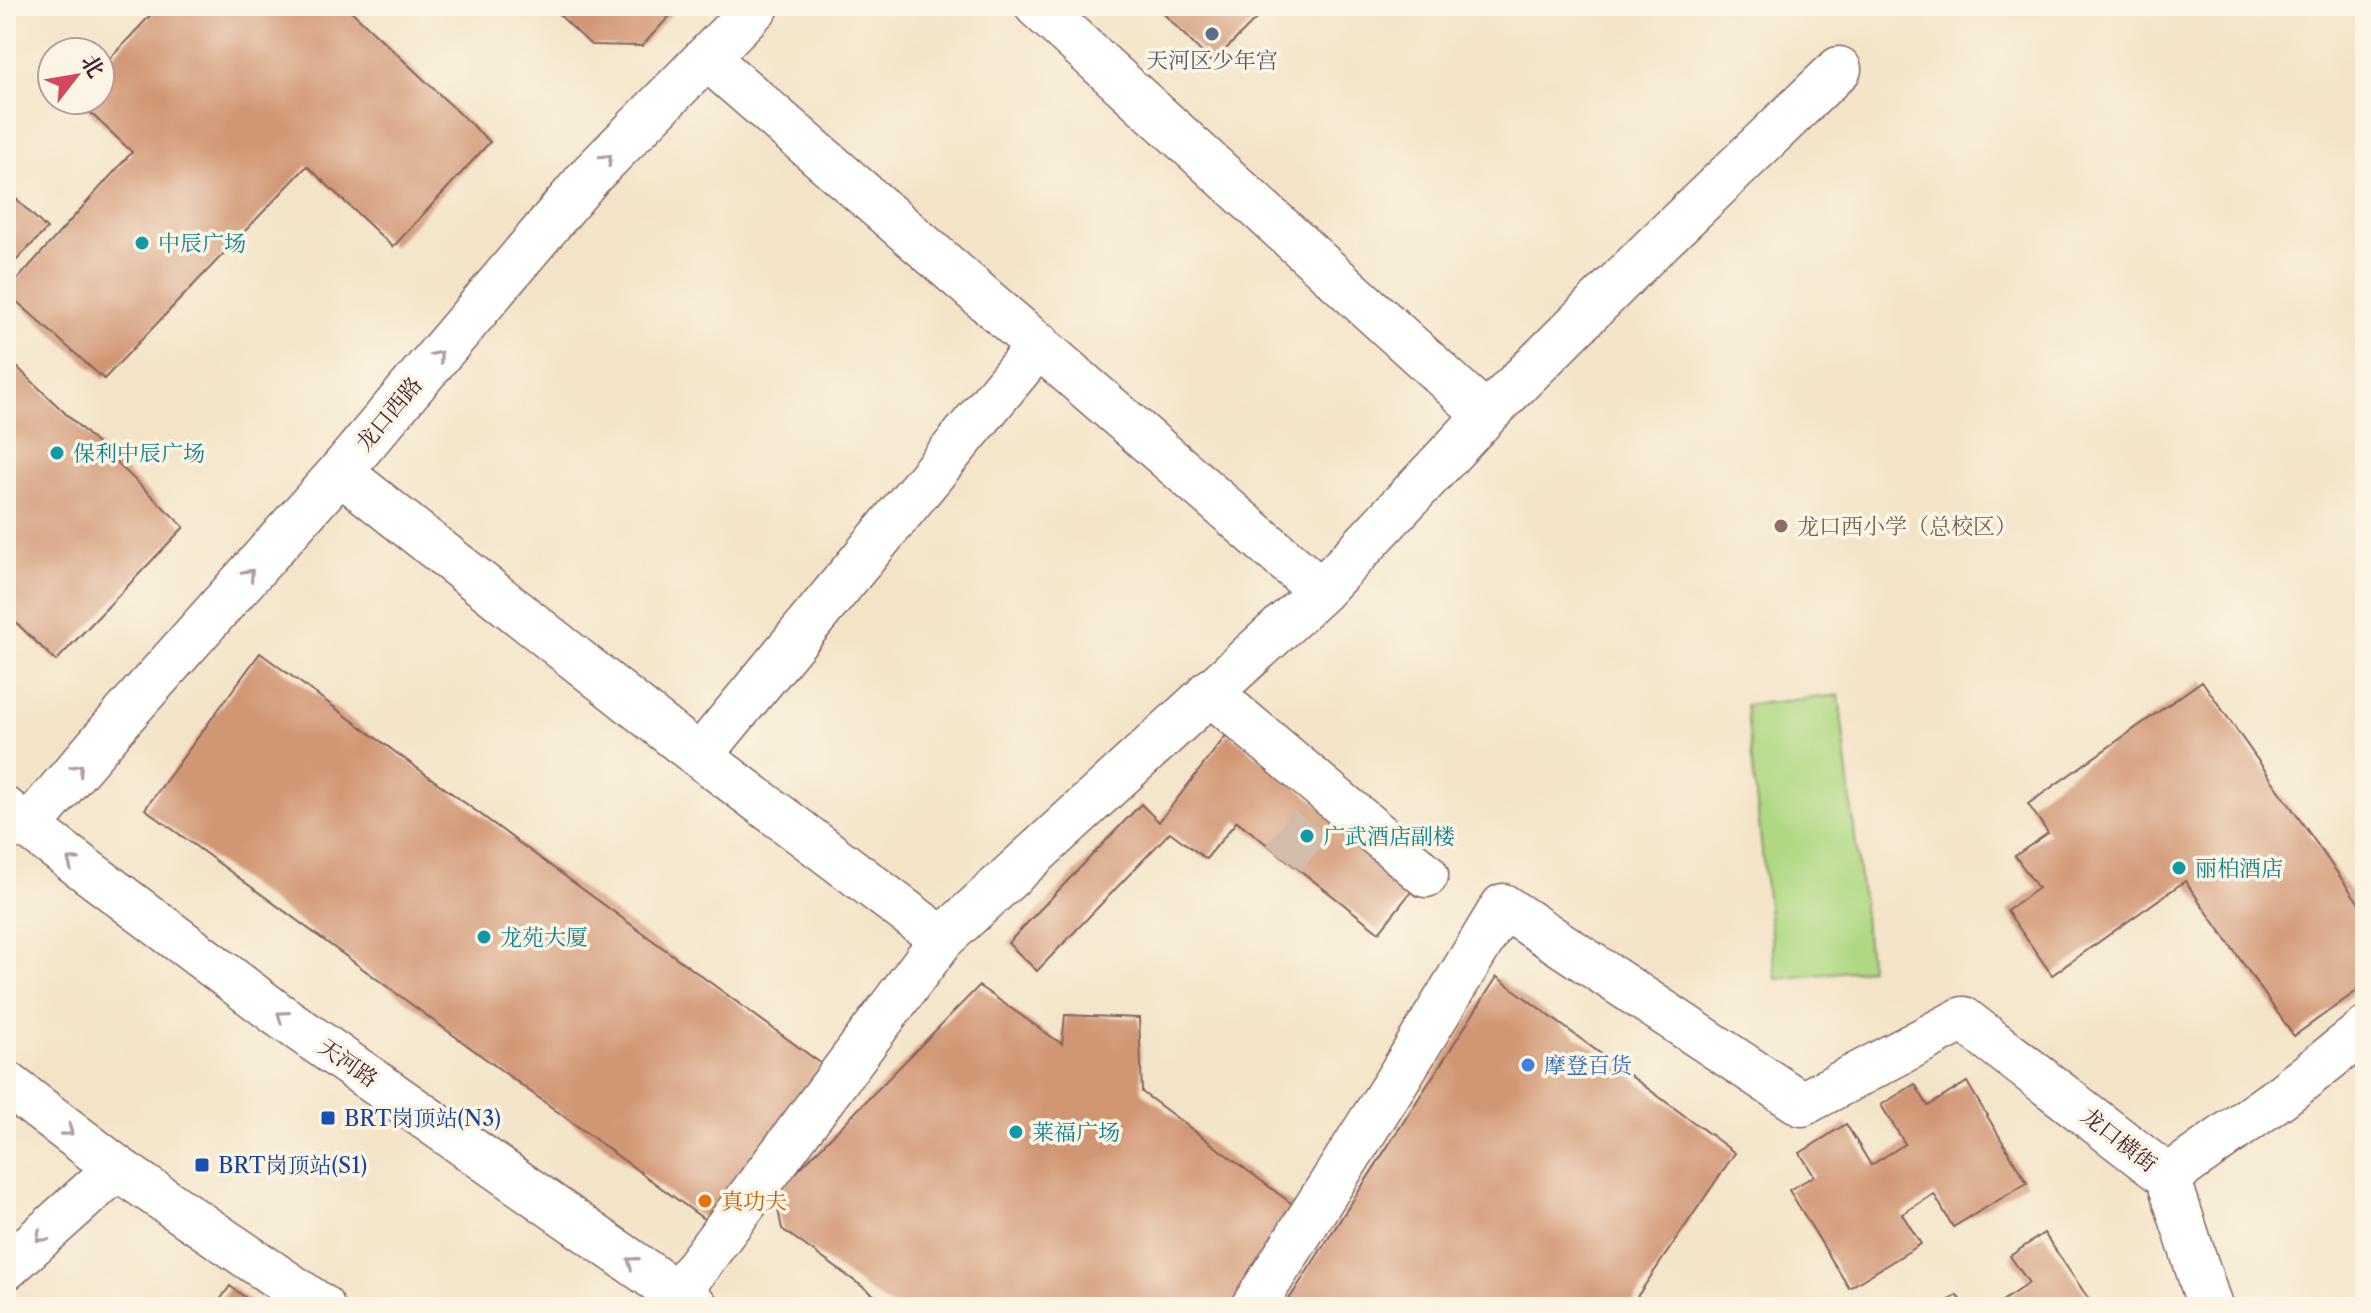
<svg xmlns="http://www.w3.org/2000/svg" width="2371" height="1313" viewBox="0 0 2371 1313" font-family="'Libre Caslon Text','Noto Serif SC',serif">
	<rect width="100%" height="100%" fill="#fcf5e5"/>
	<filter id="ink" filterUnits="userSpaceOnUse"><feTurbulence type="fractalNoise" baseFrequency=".0125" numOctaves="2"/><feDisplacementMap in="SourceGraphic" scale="16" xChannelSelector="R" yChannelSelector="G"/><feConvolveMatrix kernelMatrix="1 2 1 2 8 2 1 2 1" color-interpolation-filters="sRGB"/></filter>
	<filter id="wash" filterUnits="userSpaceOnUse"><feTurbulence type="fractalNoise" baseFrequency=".006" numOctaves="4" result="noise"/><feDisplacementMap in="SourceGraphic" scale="32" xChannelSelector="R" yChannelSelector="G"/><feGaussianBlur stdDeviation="1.8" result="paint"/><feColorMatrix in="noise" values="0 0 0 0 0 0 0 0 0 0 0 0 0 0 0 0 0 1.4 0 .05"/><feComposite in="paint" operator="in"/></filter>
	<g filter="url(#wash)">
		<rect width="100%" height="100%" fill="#f3e4c8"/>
		<path fill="#afd883" stroke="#7c7c57" stroke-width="2" d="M1839,695L1870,969L1776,979L1746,705Z"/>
		<g id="blocks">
			<path fill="#d19775" d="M159,6H346L490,142L393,247L307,166L104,379L6,292L132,152L77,100H100V69Z
				M550,6H679L642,46L591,45Z
				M1156,6H1269L1212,63Z
				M6,189L47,229L6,271Z
				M17,367L184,527L56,661L6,613V379Z
				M260,653L823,1065L708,1222L145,809Z
				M2202,681L2365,912V985L2294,1036L2185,881L2052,975L2007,911L2038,888L2015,856L2048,833L2028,804Z
				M1228,733L1418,883L1379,932L1237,821L1206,859L1170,832L1037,971L1008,943L1141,804L1159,822Z
				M1497,977L1735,1153L1630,1307H1284Z
				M979,986L1062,1044L1065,1015L1139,1018L1142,1092L1299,1209L1237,1307H891L782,1229L775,1194Z
				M1967,1082L2027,1183L1953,1227L1934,1194L1902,1214L1921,1244L1849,1288L1789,1190L1814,1176L1800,1153L1846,1124L1871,1165L1905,1144L1881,1105L1915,1084L1928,1106Z
				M2044,1233L2094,1307H1993L2029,1283L2010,1256Z
				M230,1286L258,1307H215Z
				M1957,1295L1965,1307H1940Z"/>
		</g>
	</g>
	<g filter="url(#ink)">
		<use href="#blocks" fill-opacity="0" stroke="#856462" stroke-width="2"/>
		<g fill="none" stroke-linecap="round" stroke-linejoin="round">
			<path stroke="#d1bda9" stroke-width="44" stroke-dasharray="44 22" stroke-linecap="butt" d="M1284,858L1322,808"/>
			<g stroke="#856462" stroke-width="47">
				<path id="minor" d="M1037,6L1486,415
					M707,58L1321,591
					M340,472L681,742L942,939
					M1209,692L1426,875
					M700,756L1039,345
					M27,828L131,707L340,472L590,176L757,6
					M2168,1177L2283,1095L2365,1030
					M6,1268L117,1168
					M677,1294L942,939L1321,591L1486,415L1652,249L1839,69
					M1253,1307L1399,1077L1503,906L1802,1104L1963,1019L2168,1177L2210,1307"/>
			</g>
			<g stroke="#856462" stroke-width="47">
				<path id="highway" d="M6,810L279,1015L696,1307
					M6,1083L117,1168L322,1307"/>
			</g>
			<use href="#minor" stroke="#fff" stroke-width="44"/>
			<use href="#highway" stroke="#fff" stroke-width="44"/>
		</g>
		<defs><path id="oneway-chevron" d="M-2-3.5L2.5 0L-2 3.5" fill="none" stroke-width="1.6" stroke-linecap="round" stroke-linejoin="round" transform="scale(2)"/></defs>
		<g stroke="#ae9aa0">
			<use href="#oneway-chevron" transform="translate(607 159) rotate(-45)"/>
			<use href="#oneway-chevron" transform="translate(438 356) rotate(-50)"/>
			<use href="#oneway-chevron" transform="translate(249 574) rotate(-48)"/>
			<use href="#oneway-chevron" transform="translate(78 769) rotate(-49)"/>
			<use href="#oneway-chevron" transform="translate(72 862) rotate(-143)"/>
			<use href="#oneway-chevron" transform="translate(282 1016) rotate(-144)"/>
			<use href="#oneway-chevron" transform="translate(68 1131) rotate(37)"/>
			<use href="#oneway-chevron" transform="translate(41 1237) rotate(138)"/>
			<use href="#oneway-chevron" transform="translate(632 1262) rotate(-145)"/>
		</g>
	</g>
	<circle fill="#5c6f8a" stroke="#fcf5e5" stroke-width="3" cx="1212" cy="34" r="8"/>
	<g fill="#0f9aa8" stroke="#fcf5e5" stroke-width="3">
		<circle cx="142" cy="243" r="8"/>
		<circle cx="57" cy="453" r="8"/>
		<circle cx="1307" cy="836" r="8"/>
		<circle cx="2179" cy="868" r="8"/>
		<circle cx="484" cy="937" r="8"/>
		<circle cx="1016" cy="1132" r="8"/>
	</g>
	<circle fill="#8d6e63" stroke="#fcf5e5" stroke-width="3" cx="1781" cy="526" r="8"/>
	<circle fill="#3f7fe0" stroke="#fcf5e5" stroke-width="3" cx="1528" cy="1065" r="8"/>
	<g fill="#1a4fb4" stroke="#fcf5e5" stroke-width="3">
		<rect x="320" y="1110" width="16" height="16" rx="4"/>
		<rect x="194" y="1157" width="16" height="16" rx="4"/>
	</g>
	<circle fill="#e8710a" stroke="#fcf5e5" stroke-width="3" cx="705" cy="1201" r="8"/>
	<g text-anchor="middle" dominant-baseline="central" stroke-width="7" stroke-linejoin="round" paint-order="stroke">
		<g font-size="22" fill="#4e5e75" stroke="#fcf5e5">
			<text x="1212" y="60">天河区少年宫</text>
		</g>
		<g font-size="22" fill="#0d838f" stroke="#fcf5e5" text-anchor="start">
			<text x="158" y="243">中辰广场</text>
			<text x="73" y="453">保利中辰广场</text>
			<text x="1323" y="836">广武酒店副楼</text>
			<text x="2195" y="868">丽柏酒店</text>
			<text x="500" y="937">龙苑大厦</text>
			<text x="1032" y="1132">莱福广场</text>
		</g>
		<g font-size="22" fill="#4a1f2b" stroke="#fcf5e5">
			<text transform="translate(389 414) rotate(-50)">龙口西路</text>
			<text transform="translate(348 1063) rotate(35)">天河路</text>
			<text transform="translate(2119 1140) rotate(38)">龙口横街</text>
		</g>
		<g font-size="22" fill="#785e54" stroke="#fcf5e5" text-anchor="start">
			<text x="1797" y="526">龙口西小学（总校区）</text>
		</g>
		<g font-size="22" fill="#366cbe" stroke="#fcf5e5" text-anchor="start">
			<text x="1544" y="1065">摩登百货</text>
		</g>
		<g font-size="22" fill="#164399" stroke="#fcf5e5" text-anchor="start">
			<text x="344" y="1118">BRT岗顶站(N3)</text>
			<text x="218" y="1165">BRT岗顶站(S1)</text>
		</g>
		<g font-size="22" fill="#c56008" stroke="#fcf5e5" text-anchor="start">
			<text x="721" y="1201">真功夫</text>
		</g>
	</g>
	<rect width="2371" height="1313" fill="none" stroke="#fcf5e5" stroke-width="32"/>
	<g transform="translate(76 76) rotate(59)"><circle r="38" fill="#fcf5e5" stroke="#b59f9b" stroke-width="2"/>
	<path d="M0-6L14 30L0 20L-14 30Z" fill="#d1495b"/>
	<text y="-12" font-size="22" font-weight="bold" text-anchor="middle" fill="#4a1f2b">北</text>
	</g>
</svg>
